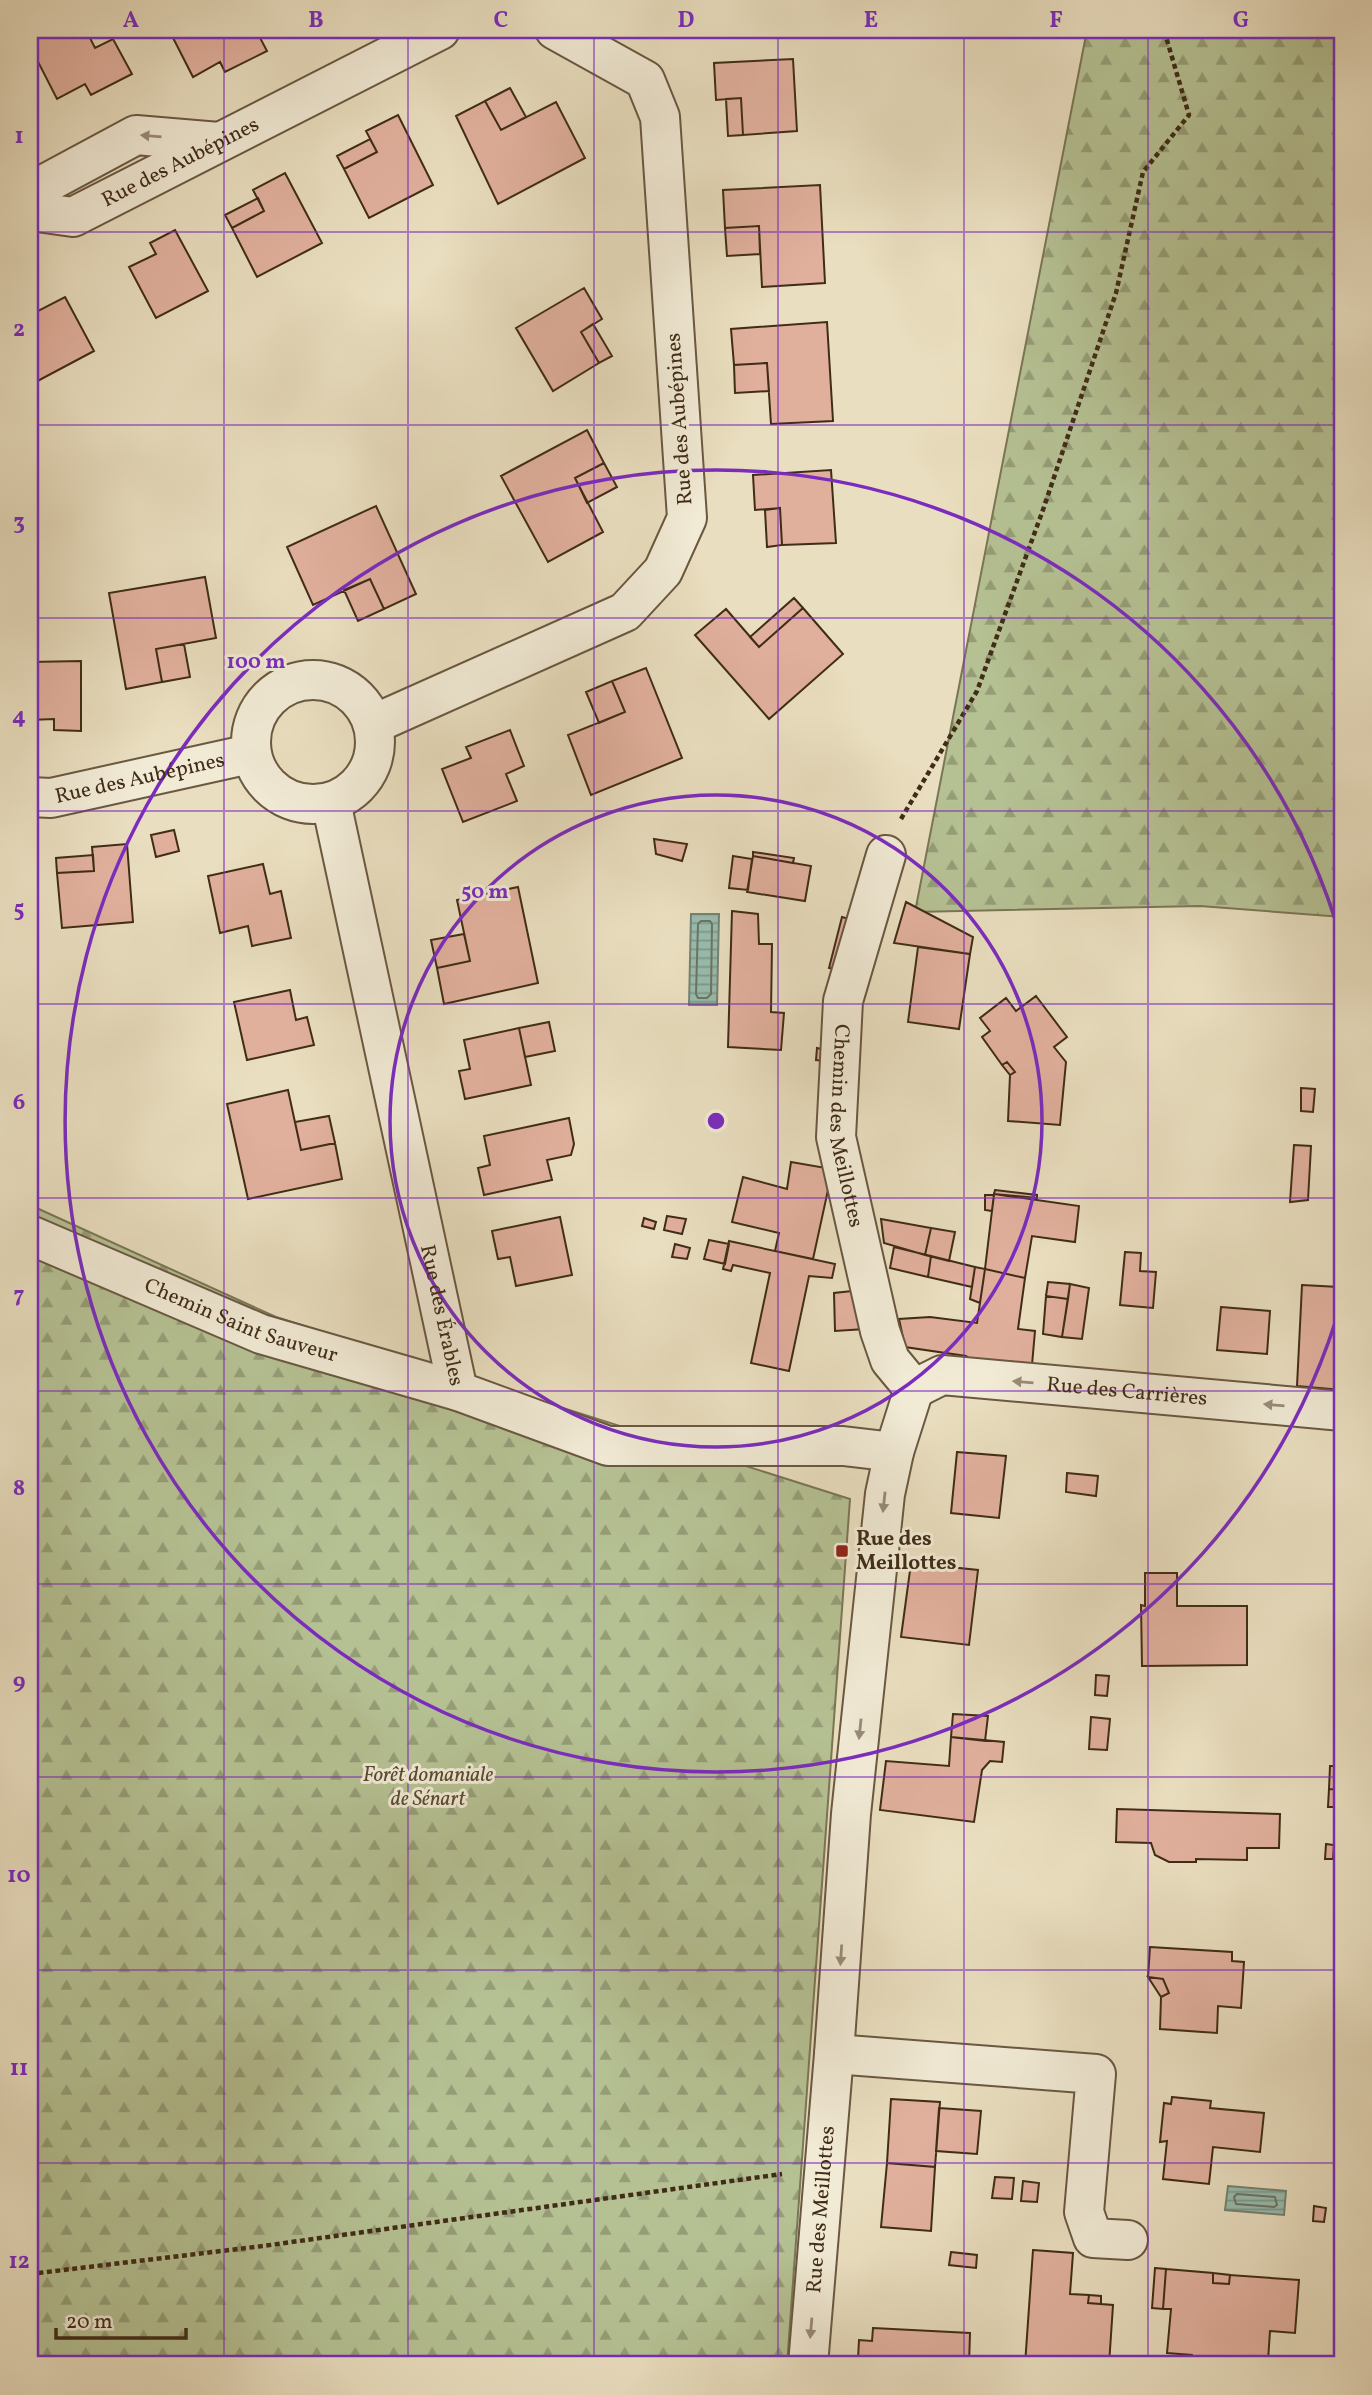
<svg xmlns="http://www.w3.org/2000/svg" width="1372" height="2395" viewBox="0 0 1372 2395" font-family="Vollkorn,serif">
	<defs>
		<pattern id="forest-firs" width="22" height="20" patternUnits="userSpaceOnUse" patternTransform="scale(1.75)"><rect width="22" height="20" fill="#b5c193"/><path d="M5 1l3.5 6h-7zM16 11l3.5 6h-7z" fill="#959d77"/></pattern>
		<pattern id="water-rules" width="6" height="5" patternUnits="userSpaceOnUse" patternTransform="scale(1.75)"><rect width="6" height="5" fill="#98bcae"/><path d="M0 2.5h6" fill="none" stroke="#7d998d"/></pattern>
	</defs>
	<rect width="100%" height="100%" fill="#e9debf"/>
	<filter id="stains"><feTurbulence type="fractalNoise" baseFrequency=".00286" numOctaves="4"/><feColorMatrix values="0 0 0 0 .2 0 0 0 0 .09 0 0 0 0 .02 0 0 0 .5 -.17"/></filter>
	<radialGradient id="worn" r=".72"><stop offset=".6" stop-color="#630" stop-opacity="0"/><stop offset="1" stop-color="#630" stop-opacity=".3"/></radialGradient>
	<path fill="url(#forest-firs)" stroke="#7a7655" stroke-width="2" d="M1087,30H1342V917L1200,906L915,912Z
		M30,1205L276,1317L850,1499L787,2365H30Z"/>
	<path fill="url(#water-rules)" stroke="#758272" stroke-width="2" d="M691,914H719L717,1005H689Z
		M1228,2186L1286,2191L1284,2215L1225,2210Z"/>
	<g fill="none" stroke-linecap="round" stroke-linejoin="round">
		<path stroke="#6c7462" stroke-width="2" d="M701,921H710L712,924L711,994L707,998H698L696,994L698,924Z
			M1237,2194L1275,2197L1277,2205L1274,2207L1236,2204L1234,2197Z"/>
	</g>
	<path fill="#e1b09d" stroke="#402c17" stroke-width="2" d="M30,30H86L95,48L113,39L132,74L91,95L85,84L57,99L31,48L35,46L30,36Z
		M169,30H256L267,51L225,72L220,62L193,77Z
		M793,59L797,131L743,135L741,98L716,100L714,63Z
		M510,88L526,117L501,130L485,101Z
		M741,98L743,135L728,136L726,99Z
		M485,101L501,130L556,102L585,158L498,204L456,116Z
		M398,115L433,185L369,218L344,169L377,152L366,131Z
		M370,139L377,152L344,169L337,156Z
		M285,173L322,243L257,277L232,228L264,211L253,190Z
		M820,185L825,283L762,287L759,226L725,228L723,190Z
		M258,198L264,211L232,228L225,215Z
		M759,226L760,254L727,256L725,228Z
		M175,230L208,291L156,318L129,267L156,254L150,243Z
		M584,288L602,319L581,332L599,363L553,391L516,328Z
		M65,297L94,351L30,385V315Z
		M827,322L833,421L771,424L767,363L734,365L731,329Z
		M593,324L612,356L599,363L581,332Z
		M767,363L769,391L735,393L734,365Z
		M587,430L604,463L575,478L603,532L548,562L501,476Z
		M604,463L617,487L587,503L575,478Z
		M831,470L836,543L782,545L780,508L755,510L753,475Z
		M376,506L416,594L384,609L370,579L313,605L287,547Z
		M780,508L782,545L767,547L765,510Z
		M205,577L216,638L156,649L162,682L126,689L109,593Z
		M370,579L384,609L358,621L344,590Z
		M794,598L803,608L759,647L750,637Z
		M803,608L843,654L769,719L695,635L726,609L759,647Z
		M184,644L190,677L162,682L156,649Z
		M81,661V731L54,730V719L30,720V662Z
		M646,668L682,758L591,795L568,735L625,712L612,681Z
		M612,681L625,712L599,723L586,692Z
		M510,730L524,766L506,774L517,801L463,822L442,769L471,758L466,747Z
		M174,830L179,851L156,857L151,835Z
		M654,839L687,844L682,861L656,854Z
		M127,844L133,922L62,928L57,873L94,871L92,847Z
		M753,852L794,858L793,863L753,856Z
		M93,855L94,871L57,873L56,858Z
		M733,856L752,859L748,890L729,888Z
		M753,856L811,866L805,901L747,892Z
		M263,864L270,894L281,891L291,938L252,946L248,926L220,933L208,876Z
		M518,887L538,983L444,1004L437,968L470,961L457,900Z
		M906,902L973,937L970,954L894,943Z
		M732,911L758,914L759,944H772L771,1012L784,1013L781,1050L728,1047Z
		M842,917L853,920L840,970L829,968Z
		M464,934L470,961L437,968L431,940Z
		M918,947L970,954L959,1029L908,1022Z
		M290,990L296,1020L307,1017L314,1045L247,1060L234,1002Z
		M1036,996L1067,1037L1054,1047L1066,1062L1060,1125L1008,1121L1010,1075L1015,1072L1007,1062L1002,1065L982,1037L990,1031L980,1018L1006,998L1016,1011Z
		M549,1022L555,1051L525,1057L519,1028Z
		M519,1028L531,1085L465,1099L459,1071L470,1069L464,1040Z
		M817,1048L826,1050L825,1061L816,1060Z
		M1007,1062L1015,1072L1010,1075L1002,1065Z
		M1301,1088L1315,1089L1313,1112L1301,1111Z
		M288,1090L301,1150L335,1143L342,1179L248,1199L227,1104Z
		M329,1116L335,1143L301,1150L295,1122Z
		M569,1118L574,1144L571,1155L547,1160L552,1180L484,1195L478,1168L490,1165L484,1136Z
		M1294,1145L1311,1146L1308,1200L1290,1202Z
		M791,1162L826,1168L828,1190L813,1259L775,1251L779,1233L732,1222L743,1177L787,1189Z
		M995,1190L1037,1195V1198L994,1194Z
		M994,1194L1079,1206L1075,1242L1032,1236L1025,1278L985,1269Z
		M985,1195H994L992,1211L985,1210Z
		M667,1216L686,1219L682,1234L664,1230Z
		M560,1217L572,1275L516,1286L510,1257L498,1259L492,1231Z
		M644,1218L656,1222L654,1229L642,1226Z
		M881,1219L931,1228L925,1255L884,1243Z
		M931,1228L955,1232L949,1261L925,1255Z
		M709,1240L729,1244L725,1264L704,1259Z
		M729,1241L835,1264L832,1278L809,1276L789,1371L751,1363L770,1273L733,1265L731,1271L723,1269Z
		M675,1244L690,1248L687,1259L672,1257Z
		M894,1247L931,1256L928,1277L890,1268Z
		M1125,1252L1141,1253L1140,1271L1156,1272L1153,1308L1120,1305Z
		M931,1256L975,1267L972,1287L928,1277Z
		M975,1267L985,1269L980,1303L970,1299Z
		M985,1269L1025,1278L1018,1329L1035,1331L1032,1365L972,1361L966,1356L905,1347L899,1319L930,1317L977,1323Z
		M1048,1282L1070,1284L1068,1299L1046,1296Z
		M1070,1284L1089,1288L1082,1339L1062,1337Z
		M1302,1285L1339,1287L1337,1351L1342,1352V1390L1297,1386Z
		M861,1290L865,1329L835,1331L834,1293Z
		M1046,1296L1068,1299L1062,1337L1043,1334Z
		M1221,1307L1270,1311L1267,1354L1217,1350Z
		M957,1452L1006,1456L999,1518L951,1513Z
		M1067,1473L1098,1476L1096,1496L1066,1492Z
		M911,1563L978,1570L969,1645L901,1637Z
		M1145,1573H1177V1606H1247V1665L1142,1666L1141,1605L1145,1606Z
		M1337,1611H1342V1643H1335Z
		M1335,1643H1342V1659L1335,1658Z
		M1096,1675L1109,1676L1107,1696L1095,1695Z
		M953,1714L988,1716L985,1741L951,1737Z
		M1091,1717L1110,1719L1107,1750L1089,1749Z
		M951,1737L1004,1742L1002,1762L990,1761L982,1770L974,1822L880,1810L886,1761L949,1766Z
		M1330,1766H1342V1790L1329,1789Z
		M1329,1789L1342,1790V1807H1328Z
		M1117,1809L1280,1814L1279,1848H1247V1860L1196,1859V1862H1169L1155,1855L1151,1843L1116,1842Z
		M1326,1844L1334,1845L1333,1859H1325Z
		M1150,1947L1232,1952V1961L1244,1962L1241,2008L1218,2006L1217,2033L1160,2029L1161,1997L1169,1993L1163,1979L1148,1977Z
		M1148,1977L1163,1979L1169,1993L1161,1997Z
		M1338,2080L1342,2081V2133H1336Z
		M1172,2097L1211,2101L1210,2108L1264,2113L1260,2152L1213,2147L1209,2184L1163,2179L1167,2141L1160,2142L1164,2103L1171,2104Z
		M891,2099L940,2102L935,2167L887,2163Z
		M939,2108L981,2111L977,2154L936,2151Z
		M887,2163L935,2167L931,2231L881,2227Z
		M995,2177L1014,2178L1012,2199L992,2198Z
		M1023,2181L1039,2183L1037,2202L1021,2201Z
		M1314,2206L1326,2208L1324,2222L1313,2221Z
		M1033,2250L1073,2253L1070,2294L1089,2295L1088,2303L1113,2305L1109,2365H1025Z
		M951,2252L977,2255L976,2268L949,2265Z
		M1155,2268L1166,2269L1163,2309L1152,2308Z
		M1166,2269L1213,2273V2283L1229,2284L1230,2275L1299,2280L1295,2333L1270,2331L1268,2361L1228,2358L1222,2365H1198L1192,2355L1167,2353L1171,2309H1163Z
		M1213,2273L1230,2275L1229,2284L1213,2283Z
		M1089,2295L1101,2296V2304L1088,2303Z
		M873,2328L970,2333L969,2365H862V2359H858L859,2340L872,2341Z"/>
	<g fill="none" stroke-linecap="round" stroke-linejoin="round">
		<g stroke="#6a5841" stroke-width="42">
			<g id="street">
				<path d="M30,192L136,135L219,142"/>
				<path id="s1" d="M30,211L73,217L440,30"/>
				<circle cx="313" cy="742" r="62"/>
				<path d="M374,724L625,612L663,571L687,518L660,117L645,80L555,30"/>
				<path id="s2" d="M30,797L51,798L250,754"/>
				<path id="s3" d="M331,802L458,1391L608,1446H843L894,1452"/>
				<path id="s4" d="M886,855L843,1001L836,1137L880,1331L890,1360L914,1389"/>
				<path id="s5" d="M30,1235L261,1334L458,1391"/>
				<path id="s6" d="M914,1389L942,1375L1342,1411"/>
				<path d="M834,2054L1096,2074L1084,2212L1093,2238L1128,2240"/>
				<path id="s7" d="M808,2365L834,2054L851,1814L885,1494L894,1452L914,1389"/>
			</g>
		</g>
		<path stroke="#402c17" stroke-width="4.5" stroke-dasharray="5 3.5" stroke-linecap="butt" d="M901,819L977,691L1044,507L1116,293L1143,172L1189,115L1164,30
			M30,2274L263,2246L782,2174"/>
		<use href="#street" stroke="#f1ead5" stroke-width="38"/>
	</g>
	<defs><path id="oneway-solid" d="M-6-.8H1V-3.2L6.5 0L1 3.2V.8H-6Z" transform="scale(1.75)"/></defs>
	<g fill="#988b76">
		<use href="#oneway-solid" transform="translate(151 136) rotate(-175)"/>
		<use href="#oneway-solid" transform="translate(1023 1382) rotate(-175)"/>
		<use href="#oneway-solid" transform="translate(1274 1405) rotate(-175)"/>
		<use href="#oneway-solid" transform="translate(884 1502) rotate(96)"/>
		<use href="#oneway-solid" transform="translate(860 1729) rotate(96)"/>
		<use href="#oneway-solid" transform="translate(841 1955) rotate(94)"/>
		<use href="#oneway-solid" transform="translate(811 2328) rotate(95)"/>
	</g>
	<path fill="none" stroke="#7b2cbf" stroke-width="2" stroke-opacity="0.55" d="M224,30V2365M408,30V2365M594,30V2365M778,30V2365M964,30V2365M1148,30V2365M30,232H1342M30,425H1342M30,618H1342M30,811H1342M30,1004H1342M30,1198H1342M30,1391H1342M30,1584H1342M30,1777H1342M30,1970H1342M30,2163H1342"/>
	<g fill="none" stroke="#7b2cbf" stroke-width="3.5">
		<circle cx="716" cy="1121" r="326"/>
		<path d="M1342 1300A651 651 0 1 1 1342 942"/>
	</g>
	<rect fill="#8f2418" stroke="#f1ead5" stroke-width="2.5" x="835" y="1544" width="14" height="14" rx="3.5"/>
	<g text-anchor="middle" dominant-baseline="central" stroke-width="6" stroke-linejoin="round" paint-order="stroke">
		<g font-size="21" fill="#402c17" stroke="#f1ead5">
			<text stroke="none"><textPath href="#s1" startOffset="164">Rue des Aubépines</textPath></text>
			<text transform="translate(680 419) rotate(-94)">Rue des Aubépines</text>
			<text stroke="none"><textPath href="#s2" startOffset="112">Rue des Aubépines</textPath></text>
			<text stroke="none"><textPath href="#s4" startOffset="278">Chemin des Meillottes</textPath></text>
			<text stroke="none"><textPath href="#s3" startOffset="525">Rue des Érables</textPath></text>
			<text stroke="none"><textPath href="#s5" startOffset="228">Chemin Saint Sauveur</textPath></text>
			<text stroke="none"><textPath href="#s6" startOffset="217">Rue des Carrières</textPath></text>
			<text stroke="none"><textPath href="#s7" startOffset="156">Rue des Meillottes</textPath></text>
		</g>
		<g font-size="21" font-weight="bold" fill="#402c17" stroke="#f1ead5" text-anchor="start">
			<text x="856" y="1539">Rue des<tspan x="856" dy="24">Meillottes</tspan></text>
		</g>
		<g font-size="21" font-style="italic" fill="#574a30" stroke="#f1ead5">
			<text x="428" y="1775">Forêt domaniale<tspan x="428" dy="24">de Sénart</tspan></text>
		</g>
	</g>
	<circle cx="716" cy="1121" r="10" fill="#7b2cbf" stroke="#f1ead5" stroke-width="3.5"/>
	<g font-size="21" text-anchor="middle" font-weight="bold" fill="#7b2cbf" stroke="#f1ead5" stroke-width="6" stroke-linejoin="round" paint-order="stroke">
		<text x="256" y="668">100 m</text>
		<text x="485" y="898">50 m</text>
	</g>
	<rect width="1372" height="2395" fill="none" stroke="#e9debf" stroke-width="77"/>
	<path d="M56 2328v10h130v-10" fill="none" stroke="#402c17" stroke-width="3.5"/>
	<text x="66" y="2328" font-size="21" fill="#402c17" stroke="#f1ead5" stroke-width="5" paint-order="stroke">20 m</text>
	<rect x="38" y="38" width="1296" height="2318" fill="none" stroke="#7b2cbf" stroke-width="2.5"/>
	<g font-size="23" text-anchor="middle" font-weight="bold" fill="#7b2cbf">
		<text x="131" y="27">A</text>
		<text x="316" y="27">B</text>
		<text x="501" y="27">C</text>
		<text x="686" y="27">D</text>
		<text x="871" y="27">E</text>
		<text x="1056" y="27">F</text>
		<text x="1241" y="27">G</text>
		<text x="19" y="143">1</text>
		<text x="19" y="336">2</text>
		<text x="19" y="529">3</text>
		<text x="19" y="723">4</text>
		<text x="19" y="916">5</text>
		<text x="19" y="1109">6</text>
		<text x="19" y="1302">7</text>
		<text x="19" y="1495">8</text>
		<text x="19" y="1688">9</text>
		<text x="19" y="1882">10</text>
		<text x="19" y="2075">11</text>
		<text x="19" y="2268">12</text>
	</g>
	<rect width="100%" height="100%" filter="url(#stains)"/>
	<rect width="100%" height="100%" fill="url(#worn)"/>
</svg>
